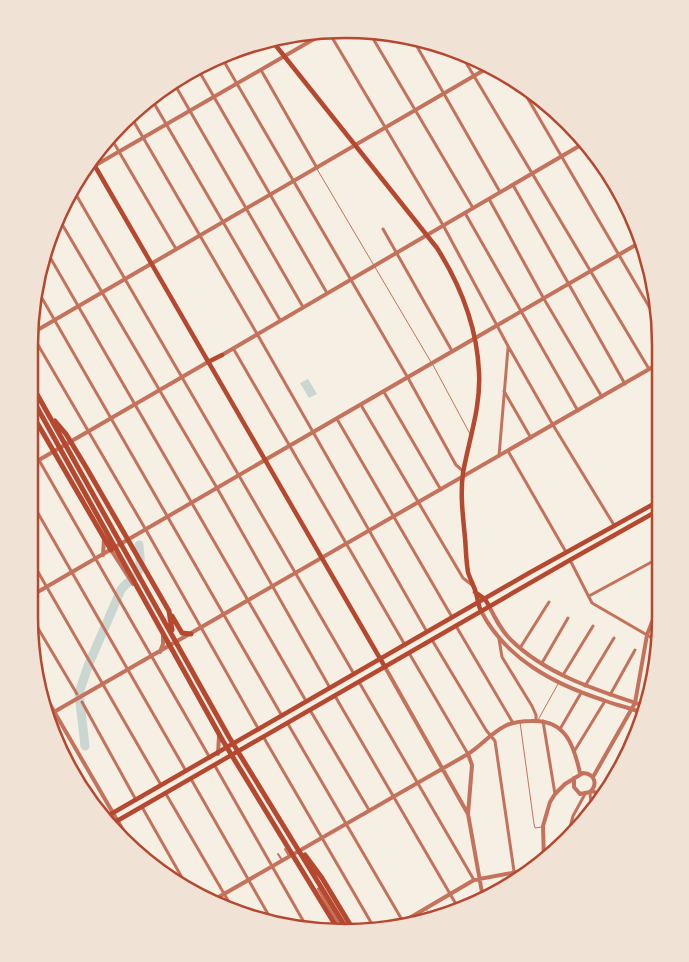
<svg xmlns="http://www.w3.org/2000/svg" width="689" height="962" viewBox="0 0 689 962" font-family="'Titillium Web',sans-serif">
	<rect width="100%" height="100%" fill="#f6efe4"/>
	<path fill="#c9d6d2" d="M308,379L317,394L309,398L300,383Z"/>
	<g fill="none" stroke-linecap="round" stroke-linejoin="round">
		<path stroke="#c9d6d2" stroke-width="9" d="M85,746L79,693L88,666L120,592C124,583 132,581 137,574C143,567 139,553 139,545"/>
		<path stroke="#c5725c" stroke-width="1" d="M317,169L431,362
			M433,365L470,434
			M538,720L558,684
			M520,722L534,824L535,828L542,827
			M426,909L432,918"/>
		<path stroke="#c5725c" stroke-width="2" d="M285,849L289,856
			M278,854L282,860"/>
		<path stroke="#c5725c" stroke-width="3" d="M368,30L473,208
			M330,34L443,225L508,346L553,425L614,525
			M415,43L500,192
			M462,56L649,369
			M222,58L408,378L456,465L463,471
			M261,70L317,168
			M199,71L327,293
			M175,85L303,307
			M524,92L658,322
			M151,98L280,320
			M130,115L260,339L427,632
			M111,138L176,249
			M513,185L625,384
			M71,186L354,674
			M489,199L544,299L602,397
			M465,213L578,411
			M59,219L217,488L330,688
			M383,229L452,351
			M47,252L306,701
			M35,286L282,716
			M34,338L146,530L259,730
			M233,348L405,645
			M504,391L531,438
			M384,392L441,490
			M361,405L463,578L472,585
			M337,419L452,617
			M32,448L210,758
			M508,451L566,552
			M499,456L508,348
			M31,501L186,771
			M30,558L161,785
			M570,560L592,603L659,642
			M589,596L659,558
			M29,613L77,694
			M456,626L513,723
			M499,639L502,657L532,706L536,715V721
			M432,640L486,730L495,741L515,878
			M520,648L549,602
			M409,653L468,754
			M542,663L568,618
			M563,675L593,626
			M359,682L474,880
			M585,686L614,638
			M610,695L635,650
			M335,696L460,911
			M82,702L136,800
			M310,710L369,810
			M543,721L555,794
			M288,724L405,925
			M560,729L581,693
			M264,738L376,931
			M575,750L605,701
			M215,766L309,931
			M191,779L272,921
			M590,792L591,805
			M166,794L233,909
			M142,807L189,890
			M568,835L573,816L585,794"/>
		<path stroke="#c5725c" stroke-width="4" d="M82,173L321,35
			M34,332L491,66
			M222,355L586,142
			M32,464L208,362
			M111,550L133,584
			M103,555L104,540
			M29,597L639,243
			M489,606C495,618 501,630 510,639C545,674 596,690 642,705
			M481,611C506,659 554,684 603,700C615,705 628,707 640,712
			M160,652L163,644V635
			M385,667L468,814
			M37,682L138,856
			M47,716L658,364
			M218,754L219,736
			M468,754L472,765L468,814L483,898
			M593,777L635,703L647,635L659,604
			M592,791L599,794
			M544,861L543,826L550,802L555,794L565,784L583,773C595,774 598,784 590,792L580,794L574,787V778
			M319,889L343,931
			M210,902L468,754C481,746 491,733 505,726C513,722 522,721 531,721C566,719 574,746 580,773
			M389,930L474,880L528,870"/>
		<path stroke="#b5482f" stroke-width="4.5" d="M273,42L437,248C461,286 477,327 479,372C481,407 469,439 463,473C460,495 463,516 465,538C466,549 466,561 468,572C470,579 474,586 476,593C478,600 478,605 481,611
			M92,161L385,667
			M208,362L222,355
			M475,592L485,599L489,606"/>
		<path stroke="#b5482f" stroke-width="4.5" d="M104,818L529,573L659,501
			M110,825L570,560L659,510"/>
		<path stroke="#b5482f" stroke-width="5" d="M33,387L229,737L348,931
			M33,400L223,741L339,931
			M32,414L111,550
			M55,421L66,434L86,467L169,611L172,630
			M172,616L182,633L191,634
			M305,855L322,878L354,931"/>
	</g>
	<path d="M0 0H689V962H0ZM345 38H345A307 307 0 0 1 652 345V617A307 307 0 0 1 345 924H345A307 307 0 0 1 38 617V345A307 307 0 0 1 345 38Z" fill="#f1e2d6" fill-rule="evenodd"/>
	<path fill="none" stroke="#b5482f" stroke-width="2.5" d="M345 38H345A307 307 0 0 1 652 345V617A307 307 0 0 1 345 924H345A307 307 0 0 1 38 617V345A307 307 0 0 1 345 38Z"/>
</svg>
